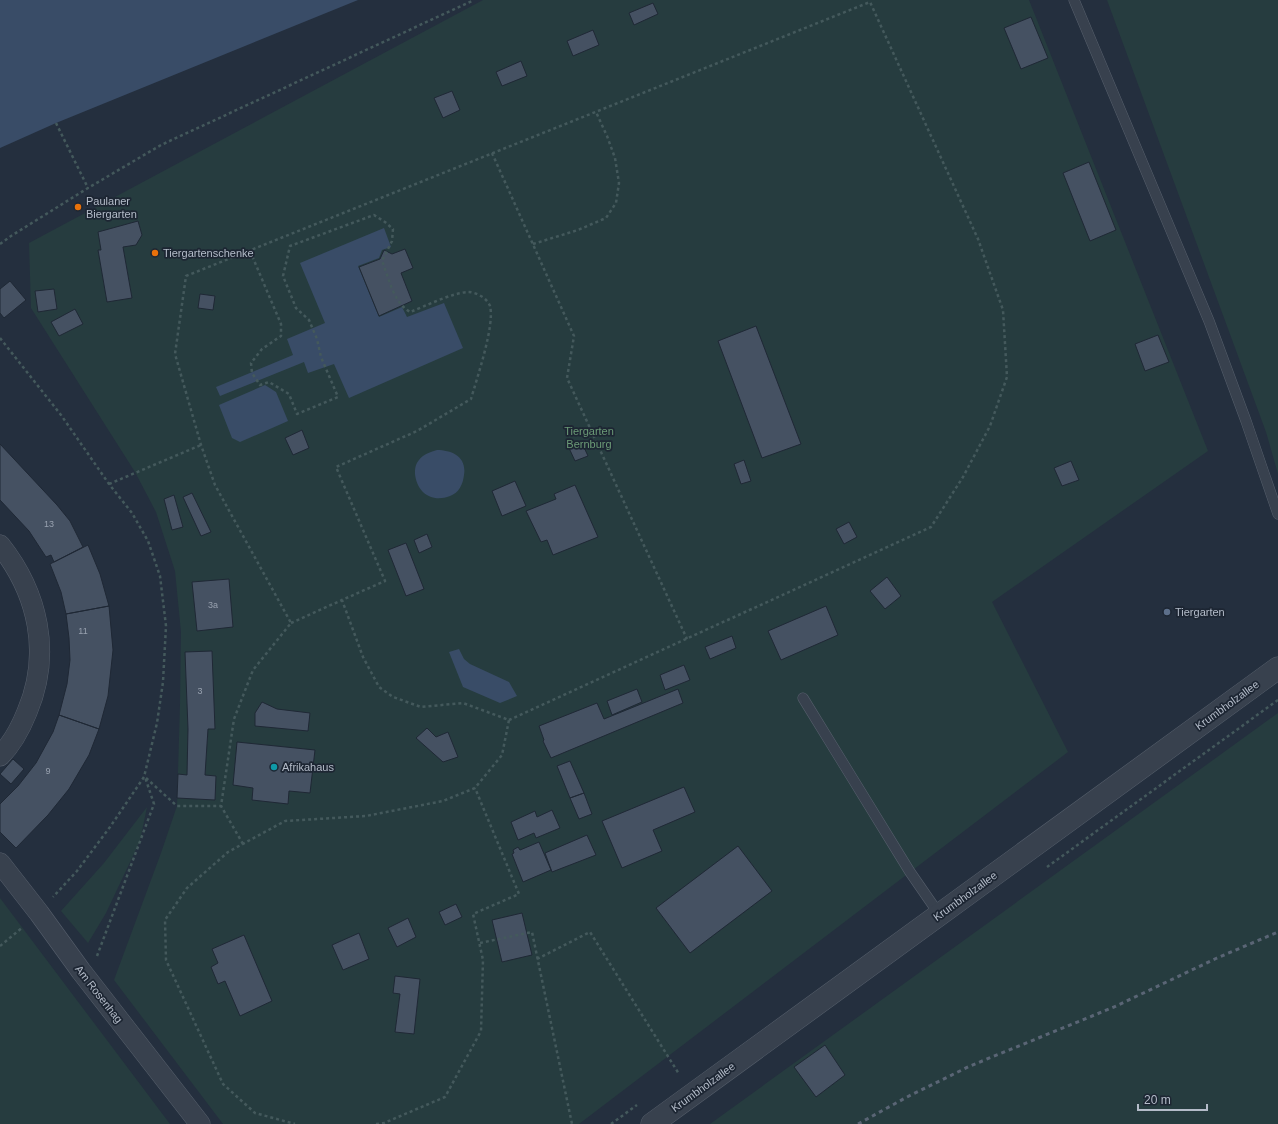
<svg xmlns="http://www.w3.org/2000/svg" width="1278" height="1124" viewBox="0 0 1278 1124" font-family="Helvetica,sans-serif">
	<rect width="100%" height="100%" fill="#242f3e"/>
	<path fill="#263c3f" d="M483,0H1029L1208,451L992,602L1068,752L579,1124H223L114,980L161,853L177,806L180,704L181,632L175,571L156,512L135,472L31,308L29,243Z
		M1107,0H1278V474L1266,432Z
		M1278,713V1124H710Z
		M147,807L140,841L106,913L88,943L61,911L104,863Z
		M0,898L170,1124H0Z"/>
	<path fill="#394c67" d="M0,0H358L56,123L0,148Z
		M384,228L391,247L382,250L379,258L358,266L379,317L402,307L407,317L444,303L463,348L349,398L334,364L308,373L304,362L220,396L216,387L293,355L287,339L325,323L300,263Z
		M265,385L276,392L288,421L240,442L232,438L219,405Z
		M437,450C452,450 467,457 464,475C463,484 459,493 450,496C432,503 417,493 415,474C415,469 415,465 419,460C423,454 431,452 437,450Z
		M459,649L464,659L470,664L509,682L517,696L500,703L463,687L449,652Z"/>
	<path fill="#455162" stroke="#1f2835" d="M653,3L658,14L634,25L629,13Z
		M1031,17L1048,58L1021,69L1004,28Z
		M593,30L599,45L573,56L567,41Z
		M521,61L527,76L502,86L496,72Z
		M452,91L460,110L443,118L434,98Z
		M1089,162L1116,230L1090,241L1063,173Z
		M138,221L142,235L136,245L123,247L132,298L107,302L98,250H101L98,232Z
		M405,249L413,268L401,273L412,301L379,316L359,267L380,259L384,250L392,254Z
		M10,281L26,300L4,318L0,313V289Z
		M54,289L57,309L38,312L35,291Z
		M200,294L215,296L213,310L198,308Z
		M75,309L83,324L59,336L51,322Z
		M756,326L801,444L762,458L718,341Z
		M1158,335L1169,362L1145,371L1135,344Z
		M302,430L309,448L293,455L285,438Z
		M582,443L588,456L575,461L569,448Z
		M0,444L57,505L70,521L83,547L54,562L51,555L46,557L29,531L0,500Z
		M744,460L751,481L741,484L734,464Z
		M1071,461L1079,480L1062,486L1054,468Z
		M515,481L526,506L502,516L492,491Z
		M575,485L598,537L553,555L547,540L541,542L526,511L556,499L554,494Z
		M192,493L211,532L201,536L183,497Z
		M174,495L183,527L172,530L164,499Z
		M849,522L857,537L844,544L836,529Z
		M427,534L432,547L419,553L414,540Z
		M406,543L424,589L406,596L388,550Z
		M88,545L100,574L109,606L66,614L61,592L50,564Z
		M887,577L901,596L885,609L870,591Z
		M229,579L233,627L197,631L192,582Z
		M109,606L113,650L108,696L99,729L59,715L67,684L70,660L69,638L66,614Z
		M826,606L838,635L781,660L768,631Z
		M732,636L736,648L710,659L705,647Z
		M212,651L215,729H208L205,775L216,776L215,800L177,798L178,774L187,775L188,729L185,652Z
		M684,665L690,680L665,690L660,675Z
		M637,689L642,702L612,715L607,701Z
		M678,689L683,703L551,758L543,741L544,740L539,726L597,703L604,719Z
		M262,702L277,709L310,713L308,731L255,726V713Z
		M59,715L99,729L89,755L69,789L48,815L16,848L0,832V804L18,786L36,763L53,732Z
		M427,728L436,737L448,732L458,757L443,762L416,738Z
		M237,742L315,750L310,793L289,791L288,804L252,800L253,788L233,785Z
		M13,759L24,769L11,784L0,774Z
		M570,761L584,793L570,798L557,766Z
		M684,787L695,812L653,830L662,851L622,868L602,821Z
		M584,793L592,814L579,819L570,798Z
		M552,810L560,828L536,838L534,833L518,840L511,822L535,811L537,817Z
		M587,835L596,855L552,872L545,853Z
		M539,842L551,870L523,882L512,854L514,853L513,850L518,847L520,850Z
		M738,846L772,891L690,953L656,908Z
		M456,904L462,917L445,925L439,912Z
		M522,913L532,955L502,962L492,920Z
		M408,918L416,937L397,947L388,928Z
		M359,933L369,959L343,970L332,945Z
		M244,935L272,1001L240,1016L225,981L218,984L211,967L218,963L212,949Z
		M395,976L420,979L414,1034L395,1032L400,994L393,993Z
		M825,1045L845,1075L816,1097L794,1067Z"/>
	<g fill="none" stroke-linecap="round" stroke-linejoin="round">
		<g stroke="#565f6c" stroke-width="11">
			<path id="service" d="M1074,0L1209,321L1246,421L1278,514
				M803,698L910,872L939,914"/>
		</g>
		<g stroke="#565f6c" stroke-width="21">
			<path id="minor" d="M0,545C38,593 52,653 27,712C21,727 12,744 0,756
				M0,863L39,913L81,971L200,1124"/>
		</g>
		<g stroke="#565f6c" stroke-width="23">
			<path id="tertiary" d="M652,1124L1278,668"/>
		</g>
		<path stroke="#44595c" stroke-width="2.5" stroke-dasharray="3 3" stroke-linecap="butt" d="M56,123L88,188
			M492,153L574,336L567,378L687,639
			M0,244L11,236L88,188L161,145L474,0
			M533,244L578,230L606,218L616,203L619,183L615,158L607,136L596,112
			M250,251L281,324V336L262,349L251,363L252,373L260,385L269,382L289,394L297,414L338,397L321,357L317,339L309,320L296,308L283,276L290,246L374,215L385,222L393,229L392,241L382,261C389,278 393,302 410,312C426,306 451,293 468,292C476,292 487,298 490,306C495,325 477,378 471,399L417,431L336,467L385,581L342,600L363,657L379,687L393,697L421,707L463,703L509,720L502,755L475,788L443,801L366,816L285,821L228,852L187,888L165,920L166,960L223,1084L255,1113L295,1124
			M0,338L61,415L109,484L132,513L148,541L160,576L166,626L163,682L157,723L144,777L110,827L77,871L53,897
			M109,484L201,445
			M291,623L342,600
			M146,778L177,806H221
			M243,844L221,806L234,719L253,670L291,623L215,485L201,445L175,354L186,276L870,2L978,239L1003,310L1007,377L990,426L963,477L931,527L509,720
			M1047,867L1278,700
			M480,943L532,932L572,1124
			M0,946L23,927
			M97,956L154,804L145,777
			M537,959L590,932L679,1074
			M376,1124L384,1123L445,1097L481,1031L483,960L473,914L519,894L475,788
			M611,1124L637,1105"/>
		<use href="#service" stroke="#38414e" stroke-width="10"/>
		<use href="#minor" stroke="#38414e" stroke-width="20"/>
		<use href="#tertiary" stroke="#38414e" stroke-width="22"/>
		<path stroke="#5a6575" stroke-width="3" stroke-dasharray="4 4" stroke-linecap="butt" d="M858,1124L907,1097L970,1066L1114,1007L1217,958L1278,932"/>
	</g>
	<g fill="#e8710a" stroke="#1d2633" stroke-width="1.5">
		<circle cx="78" cy="207" r="4"/>
		<circle cx="155" cy="253" r="4"/>
	</g>
	<circle fill="#5c6f8a" stroke="#1d2633" stroke-width="1.5" cx="1167" cy="612" r="4"/>
	<circle fill="#0f9aa8" stroke="#1d2633" stroke-width="1.5" cx="274" cy="767" r="4"/>
	<g text-anchor="middle" dominant-baseline="central" stroke-width="3.5" stroke-linejoin="round" paint-order="stroke">
		<g font-size="9" fill="#98a1af">
			<text x="49" y="524">13</text>
			<text x="213" y="605">3a</text>
			<text x="83" y="631">11</text>
			<text x="200" y="691">3</text>
			<text x="48" y="771">9</text>
		</g>
		<g font-size="11" fill="#b4bcc9" stroke="#1d2633" text-anchor="start">
			<text x="86" y="201">Paulaner<tspan x="86" dy="13">Biergarten</tspan></text>
			<text x="163" y="253">Tiergartenschenke</text>
			<text x="1175" y="612">Tiergarten</text>
			<text x="282" y="767">Afrikahaus</text>
		</g>
		<g font-size="11" fill="#6b9a76" stroke="#1d2633">
			<text x="589" y="431">Tiergarten<tspan x="589" dy="13">Bernburg</tspan></text>
		</g>
		<g font-size="11" fill="#b4bcc9" stroke="#1d2633">
			<text transform="translate(1227 705) rotate(-36)">Krumbholzallee</text>
			<text transform="translate(965 896) rotate(-36)">Krumbholzallee</text>
			<text transform="translate(99 994) rotate(52)">Am Rosenhag</text>
			<text transform="translate(703 1087) rotate(-36)">Krumbholzallee</text>
		</g>
	</g>
	<path d="M1138 1104v6h69v-6" fill="none" stroke="#b4bcc9" stroke-width="2"/>
	<text x="1144" y="1104" font-size="12" fill="#b4bcc9" stroke="#1d2633" stroke-width="3" paint-order="stroke">20 m</text>
</svg>
